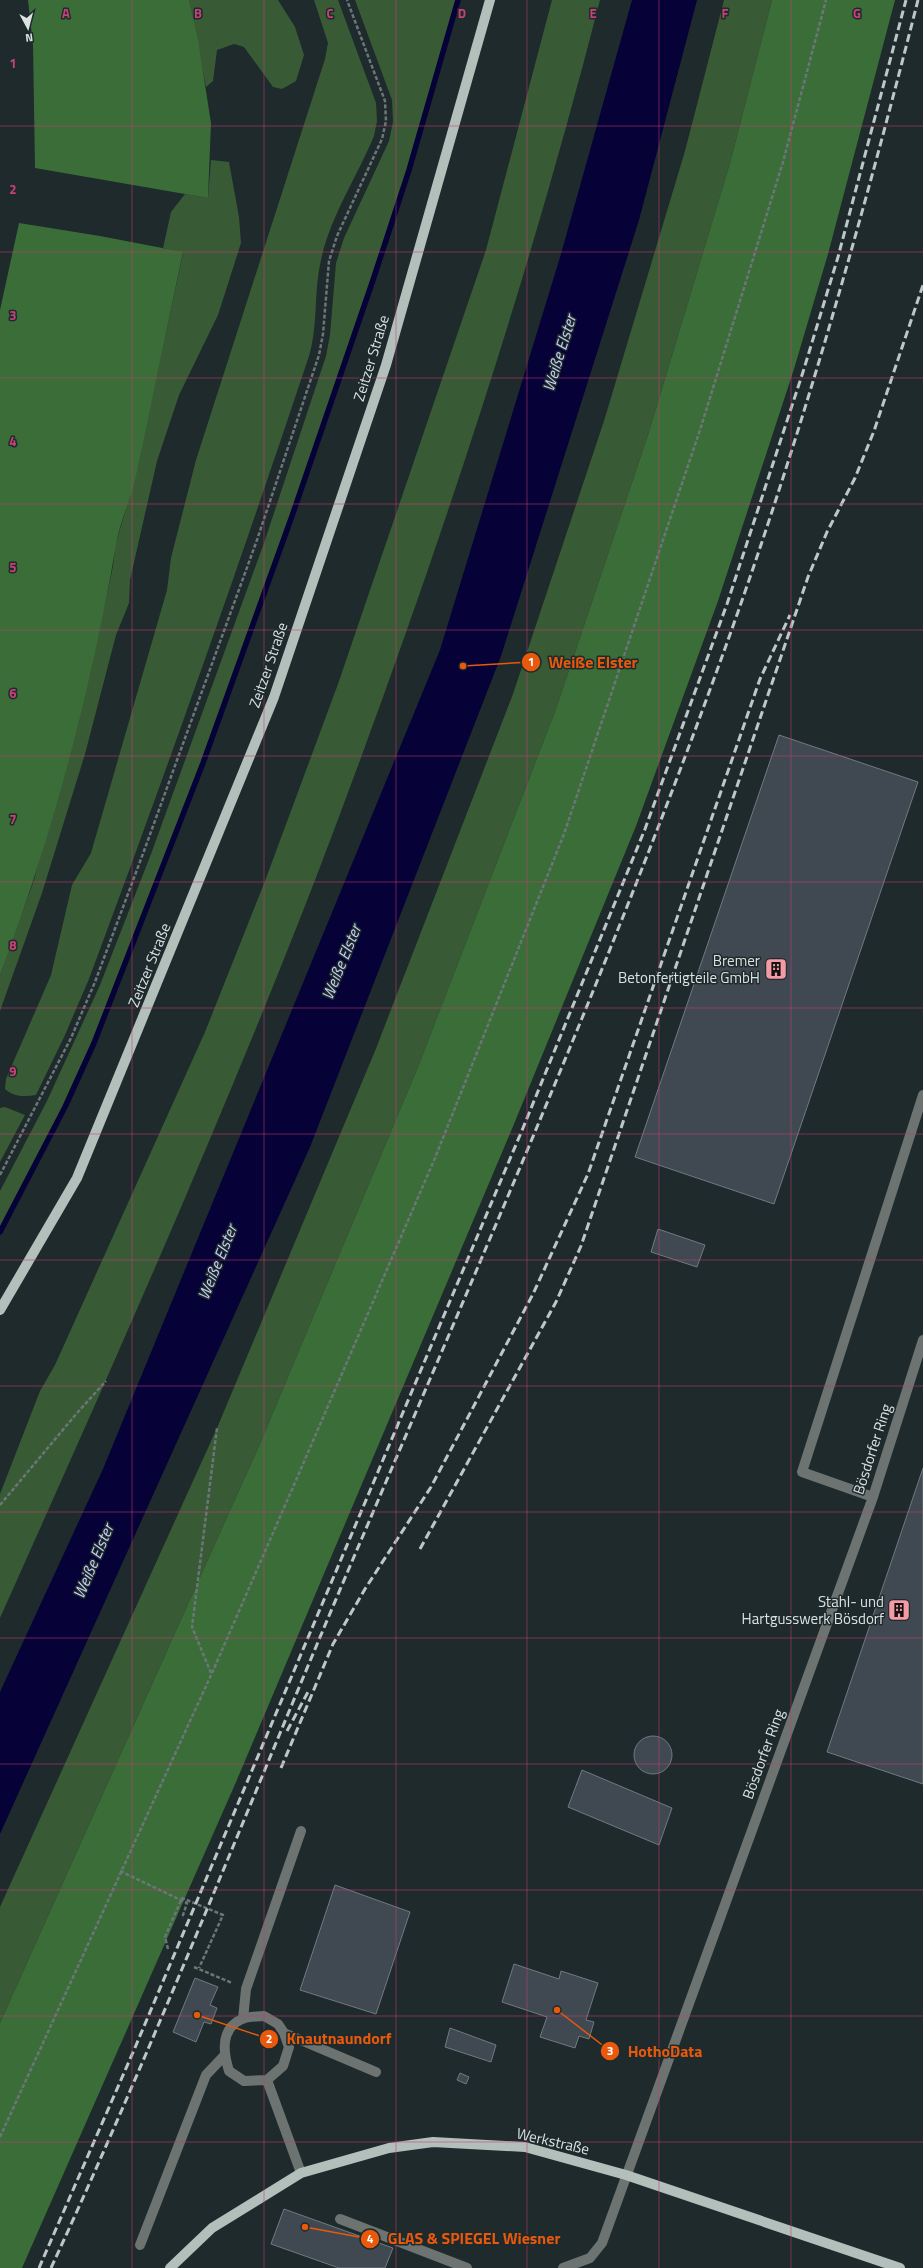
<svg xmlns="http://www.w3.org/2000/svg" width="923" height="2268" viewBox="0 0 923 2268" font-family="'Titillium Web',sans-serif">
	<rect width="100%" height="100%" fill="#1e2a2c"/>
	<path fill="#385b35" d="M189,0H278L295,27L304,55L296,81L282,89L273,87L244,47L234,44L217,50L213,81L206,87Z
		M314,0H338L376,103L377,121L374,136C357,177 330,217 321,260C313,294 319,328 307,362C238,569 165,775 89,979L65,1035L36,1095C25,1097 13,1097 5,1089L6,1079L51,975L72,885L91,853L167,590L171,558L196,460L325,59L328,43Z
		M355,0H458L409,170L373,280L292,516L203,763L94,1043L65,1107L0,1232V1191L47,1101L100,985L151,854L264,543L326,356L330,335L336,263L344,238L389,141L393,122L392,100Z
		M552,0H600C524,297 426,589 317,875C220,1126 110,1372 0,1618V1494L40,1391L55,1365L205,1032L265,881L338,684L486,250Z
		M724,0H772L730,163L648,435L556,709L418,1067L259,1446L0,2023V1907L217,1428L375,1051L513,694L604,421L685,151Z
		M211,160L229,162L239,217L241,243L218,315L179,395L157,461L130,580L129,603L116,635L85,754L42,893L0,1011V975L34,880L90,674L113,566L116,543L135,478L183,253L163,248L171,212L185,194L208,198Z
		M5,1107L25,1115L0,1162V1108Z"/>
	<path fill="#3b6d38" d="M28,0H189L198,40L211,123L208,198L35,168L33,45Z
		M772,0H895L828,254L794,369L718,601L636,826L514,1124L236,1782L22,2268H0V2023L259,1446L418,1067L556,709L648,435L730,163Z
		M19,223L100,236L183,252C167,327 152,402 136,476C131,499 120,521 116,545C91,691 52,837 0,975V310Z"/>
	<path fill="#060137" d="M632,0H697L639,220L501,656L310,1147L0,1834V1692L103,1469L440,650L561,254Z"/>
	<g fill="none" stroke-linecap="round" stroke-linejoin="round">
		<path stroke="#060137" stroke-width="5.5" d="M0,1232L65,1107L94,1043L203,763L292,516L373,280L409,170L458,0"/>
	</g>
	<path fill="#404951" stroke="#6f7a82" d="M779,735L918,782L774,1204L635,1157Z
		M658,1229L705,1245L697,1267L651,1252Z
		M923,1468V1784L827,1752Z
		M634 1755a19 19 0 1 1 38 0a19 19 0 1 1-38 0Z
		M582,1770L672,1808L659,1845L568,1807Z
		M335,1885L410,1912L376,2014L300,1990Z
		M514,1964L559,1979L561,1971L598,1983L586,2020L594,2022L589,2039L579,2036L575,2048L540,2037L547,2017L502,2002Z
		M195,1978L218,1987L210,2005L217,2008L211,2024L204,2022L196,2042L173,2032Z
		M450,2028L496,2045L491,2062L445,2047Z
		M460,2073L469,2077L466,2084L457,2080Z
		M284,2209L393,2248L385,2268H339L271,2244Z"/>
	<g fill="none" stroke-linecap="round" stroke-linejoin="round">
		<path stroke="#6b7677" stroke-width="2.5" stroke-dasharray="4 2" stroke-linecap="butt" d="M0,1175L71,1038L95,982L144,851L257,540L319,355L323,334L329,261L337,236L382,139L386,121L385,101L347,0
			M0,1505L77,1413L106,1381
			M211,1673L192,1627L217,1428
			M120,1871L187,1903L182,1918
			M168,1949L165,1937L182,1898L223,1915L199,1968
			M194,1967L232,1983
			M0,2137L212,1673L297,1478L435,1158L564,834L700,430L783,162L826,0"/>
		<path stroke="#6d7371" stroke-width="10" d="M873,1497L802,1472L923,1095
			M264,2016L278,2024L284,2033L289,2047L283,2066L267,2080L244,2081L229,2071C223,2052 220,2029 242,2019C248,2016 257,2017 264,2016Z
			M243,2019L246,1989L301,1831
			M284,2033L376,2072
			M267,2080L301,2173
			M340,2219L467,2268
			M140,2245L206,2075L224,2056
			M563,2268L590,2258L602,2243L873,1497L923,1340"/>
		<path stroke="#b2bfbb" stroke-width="10" d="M0,1310L77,1178L274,697L386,365L490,0
			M170,2268L212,2228L301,2173L389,2148L433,2142L525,2147L626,2175L900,2268"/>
		<path stroke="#bec7c8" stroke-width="3" stroke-dasharray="8 4" stroke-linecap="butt" d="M420,1549L556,1302L581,1246L808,577L827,532L855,478L874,431L923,285
			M287,1731L308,1692
			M281,1768L333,1644L365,1589L431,1487L533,1294L588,1174L760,679L790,615
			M39,2268L134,2050L523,1128L645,829L727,604L803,372L838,257L906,0
			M51,2268C162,2028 258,1781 362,1538C493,1231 628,924 739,609C809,409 866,205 918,0"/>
	</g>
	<path fill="none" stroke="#c74076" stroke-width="1" stroke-opacity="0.55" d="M132,0V2268M264,0V2268M396,0V2268M527,0V2268M659,0V2268M791,0V2268M0,126H923M0,252H923M0,378H923M0,504H923M0,630H923M0,756H923M0,882H923M0,1008H923M0,1134H923M0,1260H923M0,1386H923M0,1512H923M0,1638H923M0,1764H923M0,1890H923M0,2016H923M0,2142H923"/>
	<defs>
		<g id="building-square" transform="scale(1.15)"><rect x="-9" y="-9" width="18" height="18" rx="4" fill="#f49aa5" stroke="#1e2a2c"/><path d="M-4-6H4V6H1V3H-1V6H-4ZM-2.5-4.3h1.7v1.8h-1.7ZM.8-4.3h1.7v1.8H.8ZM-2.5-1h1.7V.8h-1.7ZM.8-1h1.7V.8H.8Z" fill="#111"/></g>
	</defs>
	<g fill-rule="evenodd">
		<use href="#building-square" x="776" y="969"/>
		<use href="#building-square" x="899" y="1610"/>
	</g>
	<g text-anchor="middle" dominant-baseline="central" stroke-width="3" stroke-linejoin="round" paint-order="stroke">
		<g font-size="15" fill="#dae2e3" stroke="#1e2a2c">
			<text transform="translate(371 358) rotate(-73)">Zeitzer Straße</text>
			<text transform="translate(268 665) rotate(-71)">Zeitzer Straße</text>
			<text transform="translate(149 965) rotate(-68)">Zeitzer Straße</text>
			<text transform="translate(872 1449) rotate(-72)">Bösdorfer Ring</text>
			<text transform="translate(763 1754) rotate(-70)">Bösdorfer Ring</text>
			<text transform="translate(553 2141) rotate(13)">Werkstraße</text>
		</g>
		<g font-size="15" fill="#dae2e3" stroke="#1e2a2c" text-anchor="end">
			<text x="760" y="960">Bremer<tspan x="760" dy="17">Betonfertigteile GmbH</tspan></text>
			<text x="884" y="1601">Stahl- und<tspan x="884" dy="17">Hartgusswerk Bösdorf</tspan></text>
		</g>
		<g font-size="16" font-style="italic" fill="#c7d0f5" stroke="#1e2a2c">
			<text transform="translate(559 353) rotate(-73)">Weiße Elster</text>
			<text transform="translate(341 962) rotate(-68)">Weiße Elster</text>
			<text transform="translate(217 1262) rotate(-68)">Weiße Elster</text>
			<text transform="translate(93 1561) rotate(-67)">Weiße Elster</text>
		</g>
	</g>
	<g font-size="13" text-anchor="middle" font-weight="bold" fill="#c74076" stroke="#1e2a2c" stroke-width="3" stroke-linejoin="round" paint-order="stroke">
		<text x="66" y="18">A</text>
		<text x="198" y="18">B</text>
		<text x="330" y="18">C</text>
		<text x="462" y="18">D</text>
		<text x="593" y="18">E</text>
		<text x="725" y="18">F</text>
		<text x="857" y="18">G</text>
		<text x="13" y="68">1</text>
		<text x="13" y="194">2</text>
		<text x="13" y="320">3</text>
		<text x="13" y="446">4</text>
		<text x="13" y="572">5</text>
		<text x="13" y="698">6</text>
		<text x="13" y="824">7</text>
		<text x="13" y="950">8</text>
		<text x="13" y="1076">9</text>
	</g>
	<path fill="none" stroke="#e8590c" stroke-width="1.5" d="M463 666L531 662M197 2015L269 2039M557 2010L610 2051M305 2227L370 2239"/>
	<g fill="#e8590c" stroke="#1e2a2c" stroke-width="1.5">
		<circle cx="463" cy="666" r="4"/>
		<circle cx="197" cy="2015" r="4"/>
		<circle cx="557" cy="2010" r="4"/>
		<circle cx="305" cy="2227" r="4"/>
		<circle cx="531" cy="662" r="10"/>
		<circle cx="269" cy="2039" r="10"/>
		<circle cx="610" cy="2051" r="10"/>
		<circle cx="370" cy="2239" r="10"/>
	</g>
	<g font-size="12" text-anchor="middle" font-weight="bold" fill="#fff">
		<text x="531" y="666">1</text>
		<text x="269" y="2043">2</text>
		<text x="610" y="2055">3</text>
		<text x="370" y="2243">4</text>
	</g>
	<g font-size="16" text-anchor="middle" font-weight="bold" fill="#e8590c" stroke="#1e2a2c" stroke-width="3" stroke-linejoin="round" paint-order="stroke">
		<text x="593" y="668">Weiße Elster</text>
		<text x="339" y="2044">Knautnaundorf</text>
		<text x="665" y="2057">HothoData</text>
		<text x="474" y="2244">GLAS &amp; SPIEGEL Wiesner</text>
	</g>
	<g transform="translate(28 28) rotate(173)" stroke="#1e2a2c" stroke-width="3" paint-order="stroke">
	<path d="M0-3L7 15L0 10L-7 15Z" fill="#dae2e3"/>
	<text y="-6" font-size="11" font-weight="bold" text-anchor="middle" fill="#dae2e3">N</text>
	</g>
</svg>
